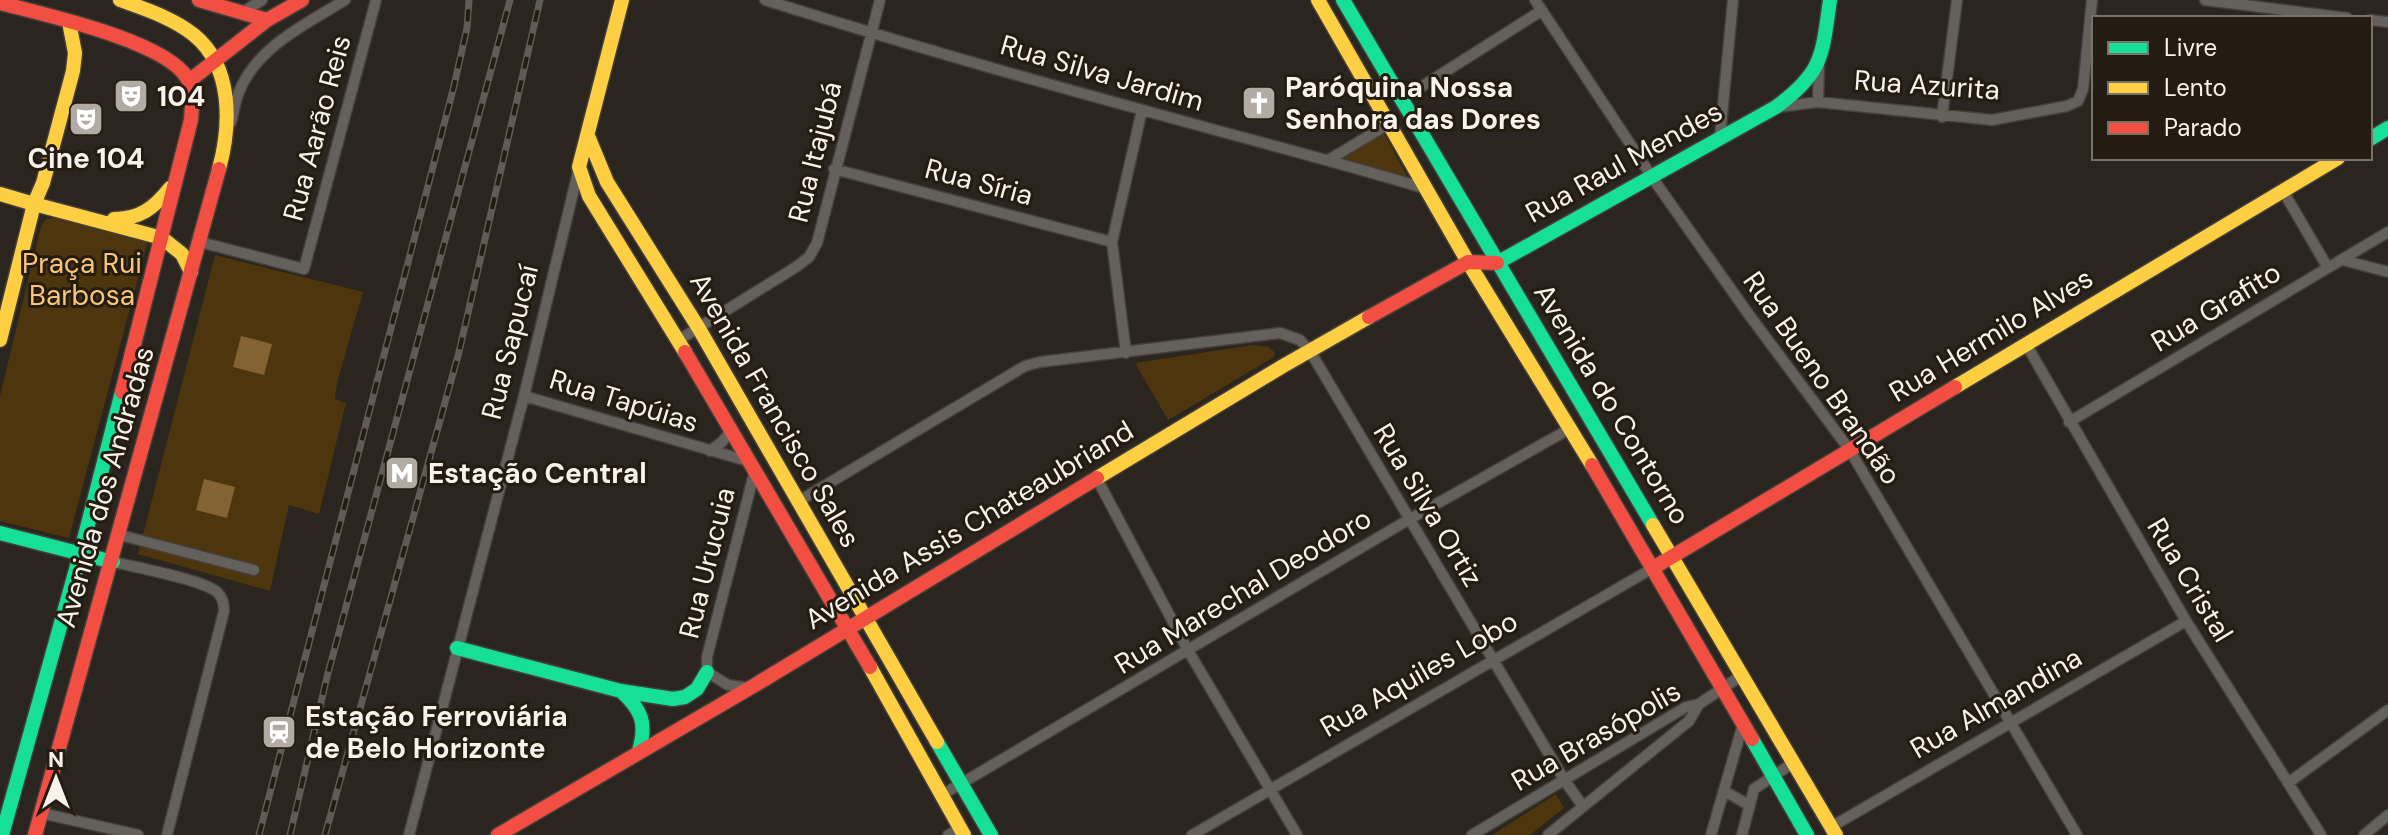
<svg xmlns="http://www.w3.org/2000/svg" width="2388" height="835" viewBox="0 0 2388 835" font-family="'DM Sans',sans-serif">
	<rect width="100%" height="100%" fill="#2a251e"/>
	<path fill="#4d350d" d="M1384,133L1408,178L1341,158Z
		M56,218L146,241L147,244L69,538L0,521V396L41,226L46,219Z
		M215,255L363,292L337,383L335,399L346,403L319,514L289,505L270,591L138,554Z
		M1253,345L1269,347L1275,353L1274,357L1168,420L1135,363Z
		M1556,794L1564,808L1530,835H1492Z"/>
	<path fill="#836332" d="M241,336L272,344L264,375L233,367Z
		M204,479L235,487L227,518L196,510Z"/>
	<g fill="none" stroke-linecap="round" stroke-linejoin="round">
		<g stroke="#443f3b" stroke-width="13">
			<path id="street" d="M765,0C889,39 1014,75 1139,109C1235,136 1331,160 1427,189
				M1535,0L1656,183L1747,312L1849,449L2077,835
				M2205,0L2347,18
				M243,12L262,0
				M2370,20L2388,22
				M1402,99L1541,11
				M1818,102L1819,65
				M1778,107L1818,102L1992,120L2067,106L2078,101L2083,89L2092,0
				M1942,117L1957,0
				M231,122C234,112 235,101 239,92C256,47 308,23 345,0
				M1720,137L1733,0
				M1330,159L1390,123
				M834,169L1112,242
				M2283,191L2328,268
				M200,242L304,269L376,0
				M2343,260L2388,272
				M677,341L796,267L809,257L817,243L880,0
				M2026,344L2186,621L2321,835
				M1126,353L1112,242L1142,110
				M524,396L751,462
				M2069,422L2388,232
				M710,451L722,442L732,430
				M1096,477L1189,652L1297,835
				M799,501L1025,366L1040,362L1280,333L1300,340L1310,351L1565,781L1582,805
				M120,535L254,570
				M113,562C134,567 206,580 218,593C223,598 224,604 224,611L167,835
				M749,688L728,685L707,672V657L755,470
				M2288,783L2388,710
				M1724,791L1749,805
				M940,796L1408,520L1571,428
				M41,813L138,835
				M1831,827L2186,621
				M409,835L524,396L579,168
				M948,835L960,828
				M1192,835L1653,568
				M1472,835L1686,707L1699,704L1741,676
				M1548,835L1689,721L1699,704
				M1711,835L1743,724
				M1742,835L1754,789L1793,763
				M2364,835L2388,815"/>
		</g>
		<g stroke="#443f3b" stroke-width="17">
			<path id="fast" d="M1343,0L1653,525
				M2370,139L2388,128
				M1497,263L1776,107C1824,72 1822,55 1830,0
				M0,533L113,562
				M457,648L621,691L673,699L685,697L697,689L707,672
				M621,691C642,710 647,723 639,751
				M1752,739L1807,835
				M937,742L991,835
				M2,835L80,555L122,392"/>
		</g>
		<g stroke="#443f3b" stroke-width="17">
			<path id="slow" d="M120,0C145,9 173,18 194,35C233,67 231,125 219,169
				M622,0L579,167L589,196L685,352
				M1318,0L1468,262L1592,465
				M588,136L607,182L698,327L937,742
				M0,194L34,204L43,183L73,71L75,53L69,22
				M114,219C140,219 154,208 170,188
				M0,340L34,204L162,238L182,254L191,272
				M1955,387L2338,158
				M1097,478L1283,366L1369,317
				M1653,525L1836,835
				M870,667L964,835"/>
		</g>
		<g stroke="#443f3b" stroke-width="17">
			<path id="jam" d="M199,0L267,20
				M0,3C42,14 166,41 187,78C194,90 192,106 191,120L122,392
				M189,81L267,20L302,0
				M1369,317L1468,262L1497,263
				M685,352L870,667
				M1592,465L1752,739
				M1653,568L1955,387
				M35,835L219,169
				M498,835L755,685L1097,478"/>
		</g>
		<use href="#street" stroke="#64605b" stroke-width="10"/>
		<use href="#fast" stroke="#16e098" stroke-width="14"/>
		<use href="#slow" stroke="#ffcf43" stroke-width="14"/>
		<use href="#jam" stroke="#f24e42" stroke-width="14"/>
		<g stroke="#5f5b55" stroke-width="7">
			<path id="rail" d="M259,835L454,86L467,28L469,0
				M290,835L327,677L510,0
				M325,835L459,352L540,0"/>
		</g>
		<use href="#rail" stroke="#241c11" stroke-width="4" stroke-dasharray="12" stroke-linecap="butt"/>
	</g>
	<defs>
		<g id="theatre-square" transform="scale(1.8)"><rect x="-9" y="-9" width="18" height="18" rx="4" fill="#b1aba3" stroke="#241c11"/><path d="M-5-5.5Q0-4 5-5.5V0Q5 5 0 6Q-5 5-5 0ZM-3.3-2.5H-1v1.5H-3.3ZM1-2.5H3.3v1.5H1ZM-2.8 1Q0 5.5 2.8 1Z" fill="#fff"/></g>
		<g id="church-square" transform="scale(1.8)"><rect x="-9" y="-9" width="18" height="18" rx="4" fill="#b1aba3" stroke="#241c11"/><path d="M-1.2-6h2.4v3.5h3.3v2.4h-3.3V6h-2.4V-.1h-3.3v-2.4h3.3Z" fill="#fff"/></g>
		<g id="metro-square" transform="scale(1.8)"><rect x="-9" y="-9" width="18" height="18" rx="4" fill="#b1aba3" stroke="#241c11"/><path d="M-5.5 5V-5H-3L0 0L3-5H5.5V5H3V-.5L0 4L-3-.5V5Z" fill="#fff"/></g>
		<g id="station-square" transform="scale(1.8)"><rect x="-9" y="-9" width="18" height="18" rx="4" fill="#b1aba3" stroke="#241c11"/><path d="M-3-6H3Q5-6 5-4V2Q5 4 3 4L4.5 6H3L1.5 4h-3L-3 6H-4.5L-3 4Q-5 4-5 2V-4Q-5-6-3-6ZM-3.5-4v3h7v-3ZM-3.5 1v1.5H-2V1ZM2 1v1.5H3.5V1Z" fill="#fff"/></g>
	</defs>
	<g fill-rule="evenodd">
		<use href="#theatre-square" x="131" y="96"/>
		<use href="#church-square" x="1259" y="103"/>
		<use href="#theatre-square" x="86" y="119"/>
		<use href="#metro-square" x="402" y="473"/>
		<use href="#station-square" x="279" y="732"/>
	</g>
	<g text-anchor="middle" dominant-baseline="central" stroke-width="6" stroke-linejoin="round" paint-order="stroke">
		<g font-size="28" fill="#f9f3eb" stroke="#241c11">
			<text transform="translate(1102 73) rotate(16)">Rua Silva Jardim</text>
			<text transform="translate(1927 85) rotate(4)">Rua Azurita</text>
			<text transform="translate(317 128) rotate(-75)">Rua Aarão Reis</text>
			<text transform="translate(815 152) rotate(-76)">Rua Itajubá</text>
			<text transform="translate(1624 162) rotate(-29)">Rua Raul Mendes</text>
			<text transform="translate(979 182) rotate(15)">Rua Síria</text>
			<text transform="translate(2216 307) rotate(-31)">Rua Grafito</text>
			<text transform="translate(1991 335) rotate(-31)">Rua Hermilo Alves</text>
			<text transform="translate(510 342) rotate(-76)">Rua Sapucaí</text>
			<text transform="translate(1822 378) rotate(55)">Rua Bueno Brandão</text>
			<text transform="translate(624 401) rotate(17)">Rua Tapúias</text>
			<text transform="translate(1612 404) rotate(59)">Avenida do Contorno</text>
			<text transform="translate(775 410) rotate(60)">Avenida Francisco Sales</text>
			<text transform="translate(105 487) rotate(-74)">Avenida dos Andradas</text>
			<text transform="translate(1428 505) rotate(59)">Rua Silva Ortiz</text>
			<text transform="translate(969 525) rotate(-31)">Avenida Assis Chateaubriand</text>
			<text transform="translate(707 563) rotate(-76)">Rua Urucuia</text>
			<text transform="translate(2190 580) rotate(59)">Rua Cristal</text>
			<text transform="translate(1243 591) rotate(-31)">Rua Marechal Deodoro</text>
			<text transform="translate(1419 674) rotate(-30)">Rua Aquiles Lobo</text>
			<text transform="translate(1996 703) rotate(-30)">Rua Almandina</text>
			<text transform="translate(1596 736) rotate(-30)">Rua Brasópolis</text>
		</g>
		<g font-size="28" font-weight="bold" fill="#f9f3eb" stroke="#241c11" text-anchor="start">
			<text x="1285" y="87">Paróquina Nossa<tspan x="1285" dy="32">Senhora das Dores</tspan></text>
			<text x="157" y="96">104</text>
			<text x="86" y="158" text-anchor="middle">Cine 104</text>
			<text x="428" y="473">Estação Central</text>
			<text x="305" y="716">Estação Ferroviária<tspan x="305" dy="32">de Belo Horizonte</tspan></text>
		</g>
		<g font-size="28" fill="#fac577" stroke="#241c11">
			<text x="82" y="263">Praça Rui<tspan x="82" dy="32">Barbosa</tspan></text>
		</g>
	</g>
	<rect x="2092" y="16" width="280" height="144" fill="#241c11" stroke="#797268" stroke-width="2"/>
	<rect x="2108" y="42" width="40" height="12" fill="#16e098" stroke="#797268" stroke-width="2"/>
	<text x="2164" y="56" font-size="24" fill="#f9f3eb">Livre</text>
	<rect x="2108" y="82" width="40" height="12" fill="#ffcf43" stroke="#797268" stroke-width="2"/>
	<text x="2164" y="96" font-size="24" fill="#f9f3eb">Lento</text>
	<rect x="2108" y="122" width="40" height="12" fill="#f24e42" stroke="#797268" stroke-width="2"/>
	<text x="2164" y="136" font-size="24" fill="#f9f3eb">Parado</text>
	<g transform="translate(56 779)" stroke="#241c11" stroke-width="6" paint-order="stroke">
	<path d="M0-6L14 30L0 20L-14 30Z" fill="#f9f3eb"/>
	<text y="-12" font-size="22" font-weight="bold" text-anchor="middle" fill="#f9f3eb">N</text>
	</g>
</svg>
